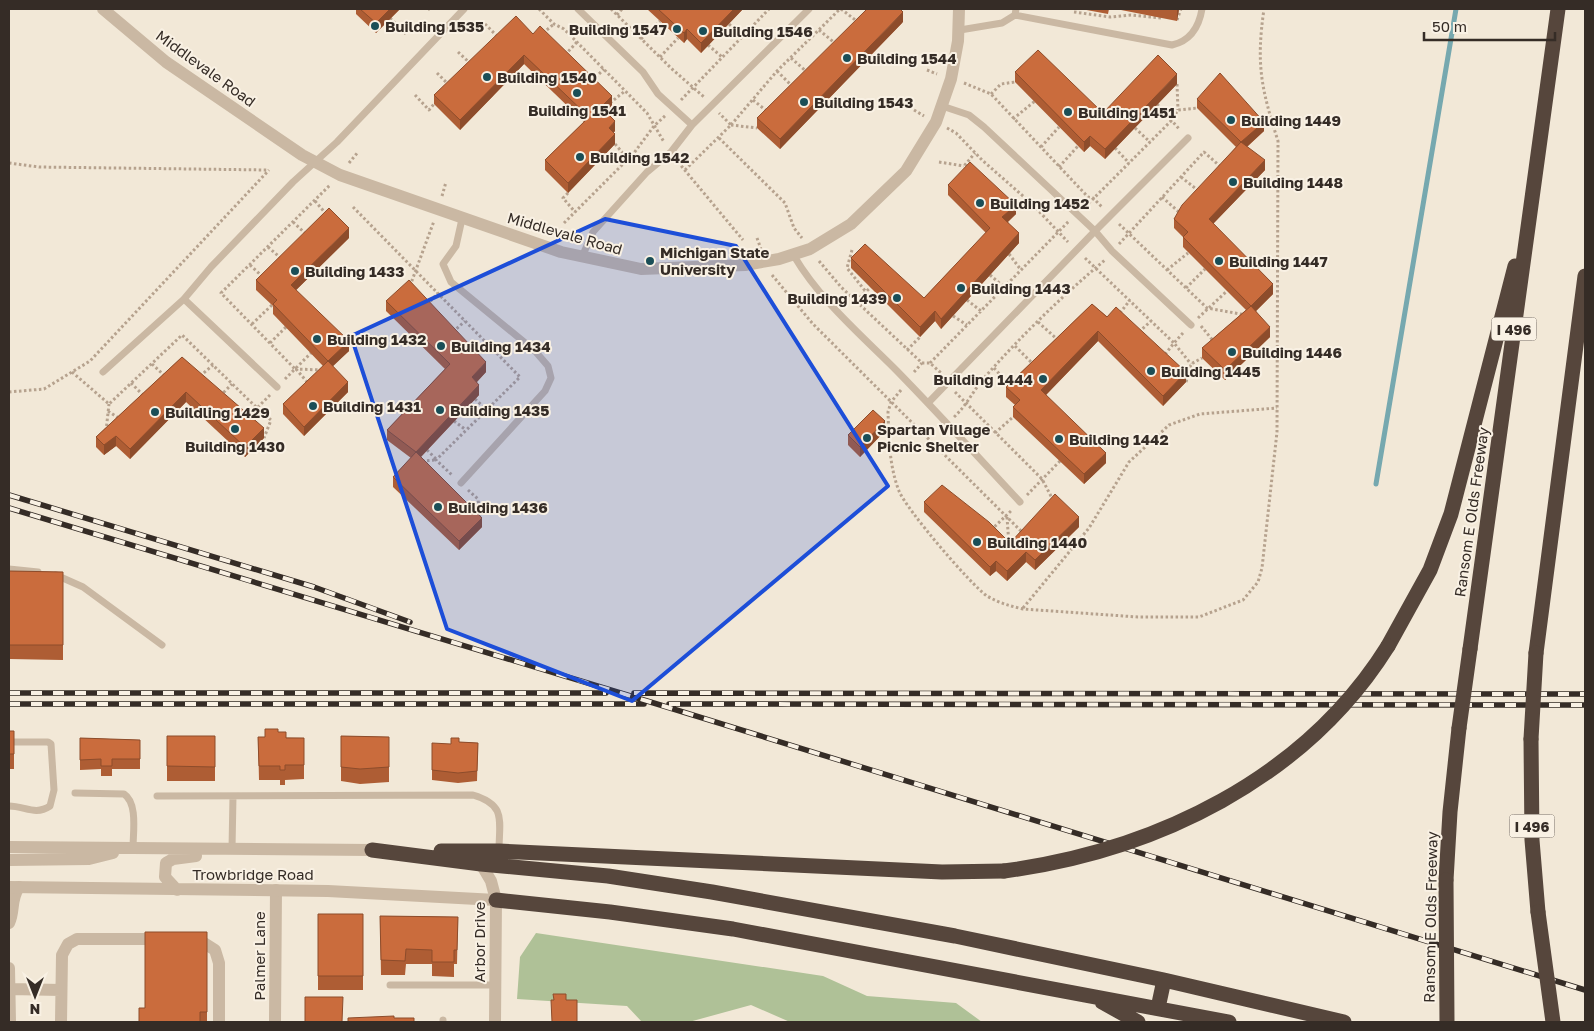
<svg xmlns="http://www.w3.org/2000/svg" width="1594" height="1031" viewBox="0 0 1594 1031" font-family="'Golos Text',sans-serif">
	<rect width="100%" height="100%" fill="#f2e8d7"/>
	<path fill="#afc197" d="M536,933L823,976L867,996L956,1003L982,1022H790L751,1005L689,1022H642L627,1006L517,999L520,957Z"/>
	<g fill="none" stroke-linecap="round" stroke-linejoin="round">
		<path stroke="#76a8af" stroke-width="5" d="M1376,484L1456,9"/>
		<path stroke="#b6a28e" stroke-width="3" stroke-dasharray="2.5 2.5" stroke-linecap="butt" d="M429,9L430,10
			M539,9L554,24L564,29L647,113L664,142
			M611,9L672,69L704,97
			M841,9L858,22
			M1074,12L1110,17L1131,15L1161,18
			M617,15L622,9
			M390,18L406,34
			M1177,20L1181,9
			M485,24L499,38
			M729,24L742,37
			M819,30L836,44
			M543,33L554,24
			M641,39L660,21
			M708,45L722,57
			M458,52L471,64
			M565,55L577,42
			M660,57L678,38
			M791,58L807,72
			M927,70L937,74
			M777,71L793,87
			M437,73L449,85
			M592,81L604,69
			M964,83L991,94L1088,197L1093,198L1102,207
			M1177,84L1178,110
			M991,94L1001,84L1015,82
			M415,95L429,110L434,104
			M681,100L769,9
			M753,100L768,112
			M610,103L625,91
			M1157,104L1180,130
			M914,110L924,116
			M1013,119L1035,101
			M731,125L777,71L840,9
			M731,125L757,128
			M947,128L956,133L982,160L1032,204L1068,242
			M1135,128L1150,142
			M719,138L785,203L794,228L802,238
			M615,144L628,159
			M1041,147L1059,127
			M1115,148L1129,163
			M678,162L743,240
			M939,162L964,166
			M9,163L39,167L268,170
			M349,163L358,152
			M1059,167L1078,146
			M967,169L964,166L975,153
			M685,170L731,125L719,113
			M1181,177L1200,192
			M568,193L563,198L575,212
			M442,196L446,182
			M1162,197L1180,213
			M315,201L327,215
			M353,207L520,377L436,460L452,475
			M1085,207L1171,121L1178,110L1197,108
			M1014,210L1027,200
			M293,222L307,235
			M564,223L634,153L654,126L666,115
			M1119,224L1207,308L1246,315
			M757,238L761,249
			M1119,244L1204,152L1222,168
			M268,247L283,260
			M852,250L847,268L866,292
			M1009,254L1021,270
			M1085,258L1174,343L1163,357
			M819,261L841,287L922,363H930L941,373
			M250,265L264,278
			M1167,270L1188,253
			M772,275L813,324L1024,534
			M990,275L1004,287
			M410,286L434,221
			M1186,288L1205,269
			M967,300L981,311
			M856,301L871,287
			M427,305L438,293
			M1120,313L1130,300
			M953,316L967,325
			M1198,318L1227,291
			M1038,322L1058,340
			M252,324L272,305
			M1201,326L1215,343
			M453,332L465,321
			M1139,332L1151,321
			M1183,333L1174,343L1191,364
			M270,343L286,327
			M1015,346L1034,365
			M907,350L920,337
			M475,355L487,343
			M930,363L1069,221
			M152,364L166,377
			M296,368L311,353
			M994,368L1012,388
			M295,369L322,370
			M296,369L308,383
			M72,372L109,404L182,335L257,408L270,395
			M914,372L922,363
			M200,376L213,365
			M285,379L295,369L221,293L330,185
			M1186,382L1191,364L1202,358
			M131,383L145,397
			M901,390L891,402L888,412C889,439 889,465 899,491C906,509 971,585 987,596C999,603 1010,606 1023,609L1138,617H1199L1243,600L1258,582L1262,568L1277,432L1278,141C1261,88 1256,64 1264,9
			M9,392L44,389L90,361L269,170
			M955,392L1042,479L1053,500
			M220,396L232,384
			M475,399L487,410
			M108,411L120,419
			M954,417C967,405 973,391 984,378C1021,336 1062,296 1105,260
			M247,418L257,408L271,420L264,438
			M454,421L466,430
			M106,431L109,404
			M995,433L1013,417
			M427,450L436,459
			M422,461L436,460
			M468,490L478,499L480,519
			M1027,495L1060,461
			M1007,517L1009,545
			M991,530L1012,510
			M1023,608L1089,528L1129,462L1169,425L1200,414L1277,408"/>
		<path stroke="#cab8a3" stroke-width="7" d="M578,9L643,72L658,94L692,125
			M1015,15L1172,45C1190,41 1199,27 1202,9
			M960,30L1002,23L1015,15L1016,9
			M942,106L969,115L984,127L1095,231L1112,251L1191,325
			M794,256C820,300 861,335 897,371C939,414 979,458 1020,502
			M582,257L593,232L647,172L671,152L692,125L809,9
			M184,299L277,387
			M103,372L184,299L211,267L293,182L337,142L464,9
			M928,403L1095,231L1188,138
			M461,483L545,391L551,378L548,366L535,351L451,282L443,264L456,246L462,219
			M9,569L38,572
			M56,575L83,587L162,645
			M9,742H48L51,744L54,790L50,806C35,816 25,806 9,806
			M75,793L124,794C138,803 133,833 133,848
			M157,796L473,795C507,805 499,821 499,851
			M232,849L233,796
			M390,985H495
			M443,1020V1022"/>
		<path stroke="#cab8a3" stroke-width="12" d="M103,9L166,62L302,155L340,175L561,252L641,269L745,265L779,259L810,249L851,224L906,171L936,122L951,79L958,41L959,9
			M481,864L491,881L496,900L495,1022
			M9,923C15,911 10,900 19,887
			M192,941L204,943L215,950L219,963V1022
			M9,968L10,1022
			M10,989L61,990
			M61,1022L62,955L68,944L77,939H162
			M275,1022L276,890"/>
		<path stroke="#cab8a3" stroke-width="12" d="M9,847L372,850
			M9,860L89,859L113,853
			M9,887L328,891L496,900
			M177,890L165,877L166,863L173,859L196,856"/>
		<path stroke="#56463c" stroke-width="15" d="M1388,646L1430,570L1451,514L1515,266
			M1470,649L1558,9
			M1536,653L1585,276
			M1531,739L1532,840L1538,912
			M372,850L481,864L608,876L712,892L955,936L1164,980L1344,1022
			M441,851H499L942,872L1004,871
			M1446,880L1450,812L1459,728
			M496,900L610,912L733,929L1229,1022
			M1102,1002L1138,1022
			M1158,1008L1164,980"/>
		<g stroke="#352c26" stroke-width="5.5">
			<path id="rail" d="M9,495L314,587L410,622
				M9,508L657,704L1585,990
				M9,693H606
				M634,693L1585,694
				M9,704H644
				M669,704L1585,705"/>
		</g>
		<use href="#rail" stroke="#f9f1e4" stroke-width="4" stroke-dasharray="11" stroke-linecap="butt"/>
		<path stroke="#56463c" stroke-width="15" d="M1459,728L1470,649
			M1531,739L1536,653
			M1004,871C1155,851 1305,779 1388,646
			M1446,880L1447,1022
			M1538,912L1553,1022"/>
	</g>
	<path fill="#ae5d34" d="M356,9H400L376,33L356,14Z
		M647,9H695L696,10L697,9H743L701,53L687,39L684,43Z
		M1081,9H1109L1108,14Z
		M1121,9H1179L1177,21L1121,10Z
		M903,22L780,149L757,128V118Z
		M533,34L612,106L606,112L615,131L613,133L615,144L568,193L545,170V160L584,122L524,64L460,130L434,104V95Z
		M1015,72L1103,113L1177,84L1105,159L1090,146L1084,152L1015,82Z
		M1197,99L1264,131L1247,147L1265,170L1213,224L1273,294L1256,311L1270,337L1225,380L1202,358V348L1246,310L1183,247V237L1174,228V219L1236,147L1197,108Z
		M948,185L1016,214L1008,222L1019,243L941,329L935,321L920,337L851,268V258L924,298L986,233L948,195Z
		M349,238L296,290L349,351L332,366L348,392L304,436L283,414V404L323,366L273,314V306L256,290V280Z
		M386,301L486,372L477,382L479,395L421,457L482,527L459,550L393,487V477L411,458L387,440V430L445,369L386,311Z
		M1092,304L1186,382L1163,406L1098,341L1046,395L1106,463L1084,484L1013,417V407L1015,405L1006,397V387Z
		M182,357L264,438L245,457L186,402L130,459L116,446L104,455L96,447V437Z
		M885,431L860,457L848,445V435Z
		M924,502L1010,543L1079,527L1035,570L1026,562L1007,581L996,571L990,576L924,512Z
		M9,571L63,572V660L9,659Z
		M9,731H14V769H9Z
		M167,736H215V781H167Z
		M341,736L389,737V782L360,784L341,781Z
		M258,737L304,738V779L285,780V785H280V780H259Z
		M80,738L140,740V769H112V776H101V769L80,770Z
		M459,742L478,743L477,781L458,783L432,780V770Z
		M318,914H363V990H318Z
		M380,916L458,917L457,964H454V977L432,976V964H406L405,975H381Z
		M207,932V1022H139L145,1008Z"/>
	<path fill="#8d4c2b" d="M390,9H400L376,33V23Z
		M734,9H743L701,53V43Z
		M1177,9H1179L1177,21Z
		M903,12V22L780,149V139Z
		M687,29V39L684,43V33Z
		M524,55V64L460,130V120Z
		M1177,74V84L1105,159V149Z
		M612,96V106L601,117V107Z
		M615,121V131L609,138V128Z
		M1264,122V131L1241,152V142Z
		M615,134V144L568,193V183Z
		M1090,136V146L1084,152V142Z
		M1265,160V170L1209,228V219Z
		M1016,205V214L1002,227V217Z
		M349,228V238L291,295V285Z
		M1019,233V243L941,329V319Z
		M1273,284V294L1251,316V306Z
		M935,311V321L920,337V327Z
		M1270,327V337L1225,380V370Z
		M1098,331V341L1041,400V390Z
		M349,341V351L328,371V361Z
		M486,362V372L472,387V377Z
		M1186,372V382L1163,406V396Z
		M348,382V392L304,436V427Z
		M479,385V395L416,462V452Z
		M186,392V402L130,459V449Z
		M885,421V431L860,457V447Z
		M264,428V438L245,457V447Z
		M116,436V446L104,455V445Z
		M1106,453V463L1084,484V474Z
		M1079,517V527L1035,570V560Z
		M482,518V527L459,550V541Z
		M1026,552V562L1007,581V571Z
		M996,561V571L990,576V567Z"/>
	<path fill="#ca6c3d" stroke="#8d4c2b" d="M360,9H390L376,23Z
		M658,9H695L696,10L697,9H734L701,43L687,29L684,33Z
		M867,9H900L903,12L780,139L757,118Z
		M516,16L533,34L540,26L612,96L601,107L615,121L609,128L615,134L568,183L545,160L589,117L524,55L460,120L434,95Z
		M1038,50L1103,113L1158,55L1177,74L1105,149L1090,136L1084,142L1015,72Z
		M1220,73L1264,122L1241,142L1197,99Z
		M1241,142L1265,160L1209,219L1273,284L1251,306L1183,237L1188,232L1174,219L1182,205Z
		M970,162L1016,205L1002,217L1019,233L941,319L935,311L920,327L851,258L865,244L924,298L990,228L948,185Z
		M329,208L349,228L291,285L349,341L328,361L273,304L277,300L256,280Z
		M409,280L486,362L472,377L479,385L416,452L387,430L450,364L386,301Z
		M1092,304L1107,317L1116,307L1186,372L1163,396L1098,331L1041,390L1106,453L1084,474L1013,407L1020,400L1006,387Z
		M1251,306L1270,327L1225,370L1202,348Z
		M182,357L264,428L245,447L186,392L130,449L116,436L104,445L96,437Z
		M328,361L348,382L304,427L283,404Z
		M873,410L885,421L860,447L848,435Z
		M416,452L482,518L459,541L393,477Z
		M942,485L989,522L1010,543L1055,494L1079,517L1035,560L1026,552L1007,571L996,561L990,567L924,502Z
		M9,571L63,572V645H9Z
		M265,729H278V732H286V738H304V765H285V770H280V766H259L258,737H265Z
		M9,731H14V754H9Z
		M167,736H215V767L167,766Z
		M341,736L389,737V767L360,769L341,767Z
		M80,738L140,740V759H112V766H101V759L80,760Z
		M451,738H459V742L478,743L477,771L458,773L432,770V743L451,744Z
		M318,914H363V976H318Z
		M380,916L458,917L457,950H454V962H432V950L406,949L405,961L381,960Z
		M145,932H207V1012H200V1022H139V1008H145Z
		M553,994H566V1000H577V1022H552L551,1000H554Z
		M305,997H343L342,1022H305Z
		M394,1016V1018H414V1022H348V1018Z"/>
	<path fill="#1d4ed8" fill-opacity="0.2" stroke="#1d4ed8" stroke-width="4" stroke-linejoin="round" d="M605,219L736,246L888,486L632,701L447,629L351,336Z"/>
	<g fill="#1a4e57" stroke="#f9f1e4" stroke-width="2">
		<circle cx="375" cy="26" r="5"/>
		<circle cx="677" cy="29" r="5"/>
		<circle cx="703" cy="31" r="5"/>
		<circle cx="847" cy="58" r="5"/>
		<circle cx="487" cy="77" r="5"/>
		<circle cx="577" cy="93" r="5"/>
		<circle cx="804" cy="102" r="5"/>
		<circle cx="1068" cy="112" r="5"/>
		<circle cx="1231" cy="120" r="5"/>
		<circle cx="580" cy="157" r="5"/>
		<circle cx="1233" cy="182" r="5"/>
		<circle cx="980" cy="203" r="5"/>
		<circle cx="650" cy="261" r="5"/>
		<circle cx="1219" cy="261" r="5"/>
		<circle cx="295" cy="271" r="5"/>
		<circle cx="961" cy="288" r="5"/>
		<circle cx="897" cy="298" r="5"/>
		<circle cx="317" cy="339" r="5"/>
		<circle cx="441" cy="346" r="5"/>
		<circle cx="1232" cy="352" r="5"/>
		<circle cx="1151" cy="371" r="5"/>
		<circle cx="1043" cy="379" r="5"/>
		<circle cx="313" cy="406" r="5"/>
		<circle cx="440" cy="410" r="5"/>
		<circle cx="155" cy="412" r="5"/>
		<circle cx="235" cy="429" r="5"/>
		<circle cx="867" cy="438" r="5"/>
		<circle cx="1059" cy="439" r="5"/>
		<circle cx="438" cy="507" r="5"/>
		<circle cx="977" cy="542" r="5"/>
	</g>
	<g text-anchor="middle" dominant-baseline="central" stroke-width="4" stroke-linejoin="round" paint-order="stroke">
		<g fill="#f9f1e4" stroke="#70675f" stroke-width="1">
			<rect x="1491.5" y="317.5" width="45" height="23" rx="4"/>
			<rect x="1509.5" y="814.5" width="45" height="23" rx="4"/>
		</g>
		<g font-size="14" font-weight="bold" fill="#352c26">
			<text x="1514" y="329">I 496</text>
			<text x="1532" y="826">I 496</text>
		</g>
		<g font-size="15" font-weight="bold" fill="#352c26" stroke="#f9f1e4" text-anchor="start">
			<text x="385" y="26">Building 1535</text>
			<text x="667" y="29" text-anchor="end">Building 1547</text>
			<text x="713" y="31">Building 1546</text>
			<text x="857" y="58">Building 1544</text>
			<text x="497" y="77">Building 1540</text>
			<text x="814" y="102">Building 1543</text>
			<text x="577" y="110" text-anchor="middle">Building 1541</text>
			<text x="1078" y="112">Building 1451</text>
			<text x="1241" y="120">Building 1449</text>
			<text x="590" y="157">Building 1542</text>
			<text x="1243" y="182">Building 1448</text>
			<text x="990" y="203">Building 1452</text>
			<text x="660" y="252">Michigan State<tspan x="660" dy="17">University</tspan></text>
			<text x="1229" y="261">Building 1447</text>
			<text x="305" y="271">Building 1433</text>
			<text x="971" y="288">Building 1443</text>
			<text x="887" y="298" text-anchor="end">Building 1439</text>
			<text x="327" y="339">Building 1432</text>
			<text x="451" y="346">Building 1434</text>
			<text x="1242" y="352">Building 1446</text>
			<text x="1161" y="371">Building 1445</text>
			<text x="1033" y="379" text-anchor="end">Building 1444</text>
			<text x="323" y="406">Building 1431</text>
			<text x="450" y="410">Building 1435</text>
			<text x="165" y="412">Buildling 1429</text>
			<text x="877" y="429">Spartan Village<tspan x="877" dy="17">Picnic Shelter</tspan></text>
			<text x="1069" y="439">Building 1442</text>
			<text x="235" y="446" text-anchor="middle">Building 1430</text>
			<text x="448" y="507">Building 1436</text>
			<text x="987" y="542">Building 1440</text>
		</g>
		<g font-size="15" fill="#352c26" stroke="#f9f1e4">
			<text transform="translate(206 68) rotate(36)">Middlevale Road</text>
			<text transform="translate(565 233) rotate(16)">Middlevale Road</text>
			<text transform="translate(1471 512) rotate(-82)">Ransom E Olds Freeway</text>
			<text x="253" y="874">Trowbridge Road</text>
			<text transform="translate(1430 917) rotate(-89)">Ransom E Olds Freeway</text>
			<text transform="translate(479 942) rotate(-90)">Arbor Drive</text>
			<text transform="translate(259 956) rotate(-90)">Palmer Lane</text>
		</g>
	</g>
	<rect width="1594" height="1031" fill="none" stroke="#352c26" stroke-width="20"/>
	<g transform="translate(35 996) rotate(180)" stroke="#f9f1e4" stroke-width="4" paint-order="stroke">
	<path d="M0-4L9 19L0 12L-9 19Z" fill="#352c26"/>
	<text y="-8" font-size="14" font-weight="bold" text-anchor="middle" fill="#352c26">N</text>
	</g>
	<path d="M1424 32v8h131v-8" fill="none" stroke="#352c26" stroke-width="2.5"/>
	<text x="1432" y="32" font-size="15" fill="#352c26" stroke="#f9f1e4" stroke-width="4" paint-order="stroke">50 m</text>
</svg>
